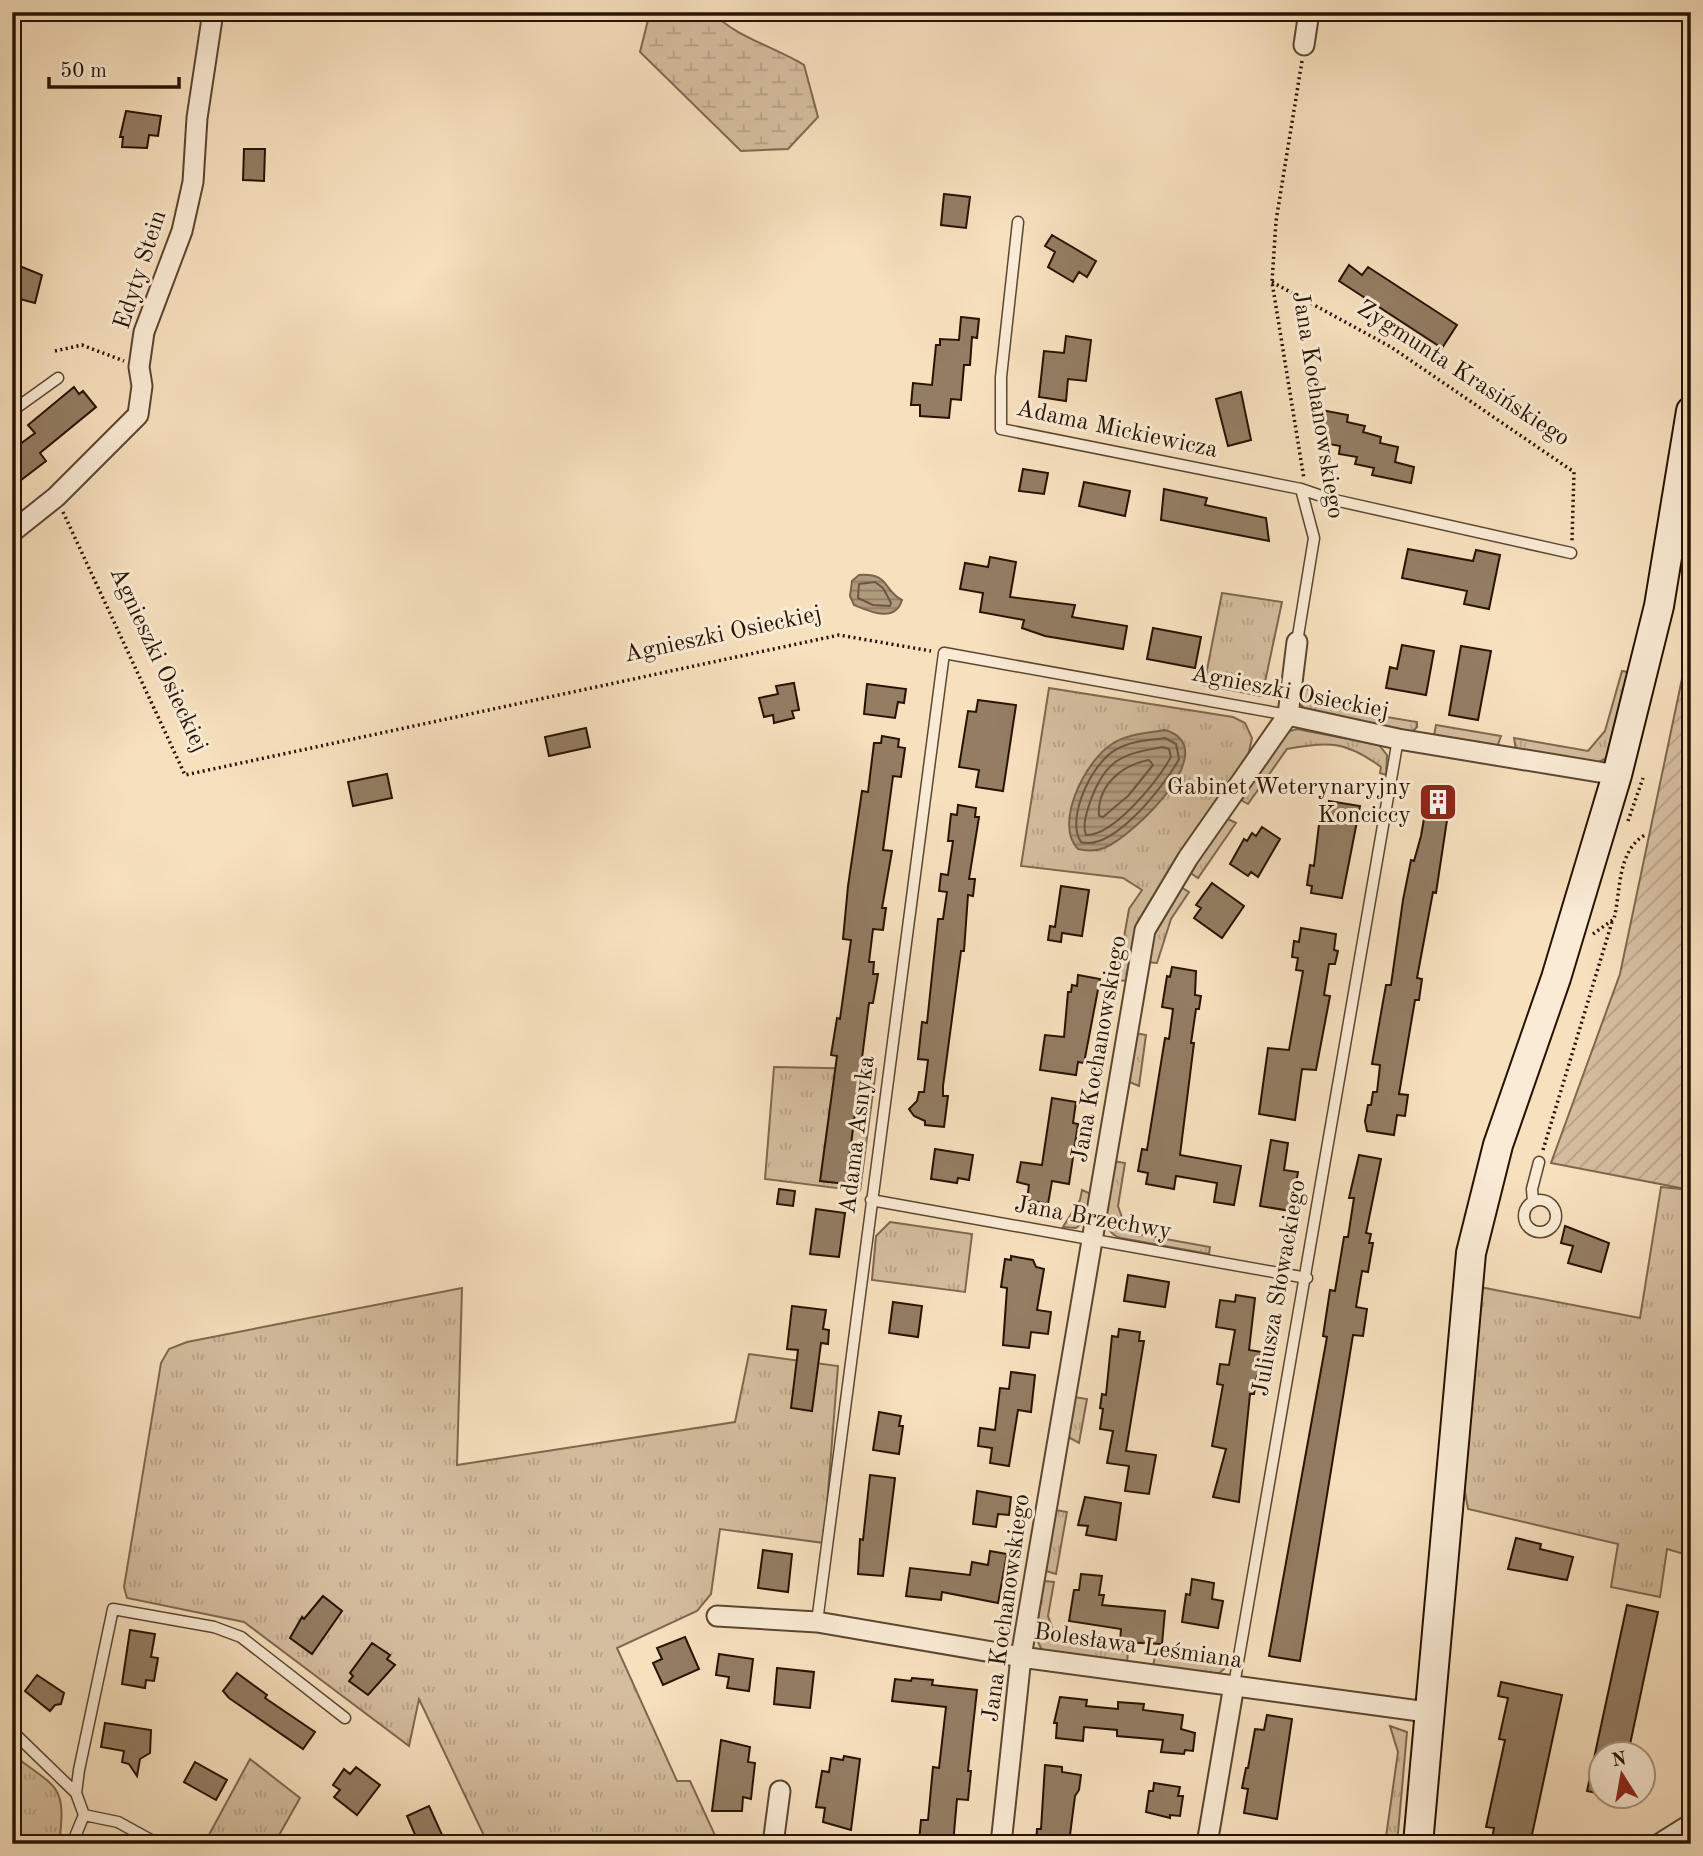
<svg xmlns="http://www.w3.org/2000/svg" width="1703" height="1856" viewBox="0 0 1703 1856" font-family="'Old Standard TT',serif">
	<defs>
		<pattern id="grass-tufts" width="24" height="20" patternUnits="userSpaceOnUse" patternTransform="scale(1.75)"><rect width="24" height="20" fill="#d4bd9e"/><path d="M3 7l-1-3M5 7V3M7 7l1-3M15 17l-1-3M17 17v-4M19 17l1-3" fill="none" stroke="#b6a186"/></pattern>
		<pattern id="wetland-marsh" width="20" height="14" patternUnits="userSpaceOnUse" patternTransform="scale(1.75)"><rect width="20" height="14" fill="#d4bd9e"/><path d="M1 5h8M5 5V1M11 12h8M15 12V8" fill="none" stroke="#b6a186"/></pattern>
		<pattern id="garden-furrows" width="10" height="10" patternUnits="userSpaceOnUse" patternTransform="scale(1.75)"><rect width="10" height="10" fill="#d4bd9e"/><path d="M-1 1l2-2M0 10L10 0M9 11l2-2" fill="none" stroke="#b6a186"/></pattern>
		<pattern id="water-rules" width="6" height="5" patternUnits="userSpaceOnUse" patternTransform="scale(1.75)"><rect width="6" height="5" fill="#b09a7d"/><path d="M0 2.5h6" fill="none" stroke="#8f7c64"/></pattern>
	</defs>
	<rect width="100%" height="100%" fill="#f7e0be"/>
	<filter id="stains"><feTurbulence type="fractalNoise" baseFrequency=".00286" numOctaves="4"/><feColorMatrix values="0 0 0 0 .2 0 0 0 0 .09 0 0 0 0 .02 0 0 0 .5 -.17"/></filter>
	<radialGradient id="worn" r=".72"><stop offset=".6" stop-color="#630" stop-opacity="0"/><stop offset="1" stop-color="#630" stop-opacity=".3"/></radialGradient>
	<path fill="url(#grass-tufts)" stroke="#7e684f" stroke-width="2" d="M1222,593L1282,602L1262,696L1204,685Z
		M1622,671L1634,673L1612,755L1597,763L1516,750L1514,738L1588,751L1605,731Z
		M1302,685L1339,709L1417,722V727L1412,732L1305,711L1297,697Z
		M1049,688L1233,717L1245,723L1252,738L1248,756L1164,879L1141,918L1127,981L1116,980L1118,972L1129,909L1142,890L1123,878L1021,866Z
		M1436,725L1501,736L1497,747L1434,736Z
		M1297,729L1379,745L1387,755L1386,775L1380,773L1381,767C1346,741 1328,741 1287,749L1248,804L1239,799L1287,732Z
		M1226,818L1236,823L1198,878L1189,872Z
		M1179,886L1189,892L1171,919L1157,963L1147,962L1155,928Z
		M1135,1033L1146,1035L1139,1086L1127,1081Z
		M774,1067L876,1069L860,1191L765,1179Z
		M1113,1161L1125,1163L1118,1206L1127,1232L1210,1247L1209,1254L1121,1238C1092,1230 1110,1183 1113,1161Z
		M1661,1187L1691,1190V1556L1667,1549L1660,1597L1611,1587L1618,1544L1468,1509L1462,1476L1480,1287L1640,1318Z
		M1082,1190L1091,1194L1085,1221L1076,1228L1063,1227L1080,1200Z
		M890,1222L972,1234L965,1292L872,1280L876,1236Z
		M462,1288L457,1465L735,1422L749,1354L838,1366L824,1543L720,1529L711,1594L697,1611L617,1648L677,1781H690L719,1844H488L419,1699L409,1746L244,1622L127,1598L124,1587L161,1363L169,1349L187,1342Z
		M1074,1397L1087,1399L1079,1443L1068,1437Z
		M1056,1510L1067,1512L1056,1574L1046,1571Z
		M1044,1581L1054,1582L1048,1616L1057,1641L1128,1652L1127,1663L1042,1650L1035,1636Z
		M1227,1653L1225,1668L1217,1675L1153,1667L1155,1655L1198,1662Z
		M1390,1726L1407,1732L1397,1844H1385L1398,1752Z
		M12,1754C57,1789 67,1783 59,1844H12Z
		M250,1759L300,1798L274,1844H204Z"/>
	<path fill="url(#wetland-marsh)" stroke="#7e684f" stroke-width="2" d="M650,12H713C731,35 777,48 804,65L818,117L788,149L741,151L640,52Z"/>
	<path fill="url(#garden-furrows)" stroke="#7e684f" stroke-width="2" d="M1691,636V1190L1551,1163L1620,974Z"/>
	<path fill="url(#water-rules)" stroke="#79644b" stroke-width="2" d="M859,575C891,573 882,590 902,600C895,623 871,612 854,605L850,596L852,581Z
		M1165,730C1226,748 1132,837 1104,848C1095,852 1087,851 1078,849C1053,824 1086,760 1112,744C1126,734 1148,733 1165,730Z"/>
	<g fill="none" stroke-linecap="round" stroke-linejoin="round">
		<path stroke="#6c563e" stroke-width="2" d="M875,582L883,588L891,603L890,606L873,605L858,598L859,584Z
			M1165,738L1176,744L1179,759C1165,785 1113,852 1081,842C1065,818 1093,761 1117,749C1131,741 1150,740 1165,738Z
			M1163,747L1169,749L1171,757C1158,780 1114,836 1086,835C1082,825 1087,812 1090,802C1105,760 1121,754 1163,747Z
			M1149,760L1153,765L1128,796L1103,817L1099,816C1097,785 1122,765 1149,760Z"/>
	</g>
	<path fill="#937d63" stroke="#271200" stroke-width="2" d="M126,111L161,116L158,136L149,135L147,148L122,147L123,137H120Z
		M244,149H265L264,181L243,180Z
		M944,194L970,197L966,228L941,225Z
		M1052,235L1096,261L1087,277L1079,272L1073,282L1048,267L1055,252L1045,246Z
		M17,265L42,275L35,303L12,297V266Z
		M1349,265L1362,275L1368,267L1457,325L1442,348L1339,281Z
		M961,317L979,319L977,338L972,337L970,365H964L961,400L951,399L949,418L920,416V405H911L913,383L932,385L936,345H940V339L959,340Z
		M1066,336L1091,340L1086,381L1068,379L1066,401L1039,397L1044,351L1064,353Z
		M74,387L79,394L83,391L96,407L40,453L46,461L12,487V450L35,433L28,425Z
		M1241,392L1251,440L1228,446L1216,399Z
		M1316,409L1348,415L1347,422L1365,426L1363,432L1381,437L1380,443L1398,447L1395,462L1414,467L1411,483L1372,475L1374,468L1355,464L1357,457L1339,454L1340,446L1324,443Z
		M1023,469L1048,473L1044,494L1019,491Z
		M1084,482L1130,491L1125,516L1079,506Z
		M1164,489L1207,498L1205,505L1266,518L1269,541L1161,520Z
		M1408,549L1473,561L1476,550L1500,555L1489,609L1464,604L1467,591L1402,578Z
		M990,557L1016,562L1010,597L1075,605L1072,617L1127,626L1123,649L1045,636L1022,628L1024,620L980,612L983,593L960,589L965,563L988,567Z
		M1153,628L1201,637L1195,668L1147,659Z
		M1402,645L1434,651L1426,695L1386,688L1390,667L1397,669Z
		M1461,646L1491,651L1478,720L1449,715Z
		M794,683L799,710L792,711L794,718L774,723L773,715L764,717L759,698L778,694L776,686Z
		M867,684L906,689L904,703L898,702L895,718L864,714Z
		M978,700L1016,705L1003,791L976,787L979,770L959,767L968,711L976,712Z
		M586,728L590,747L549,756L545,737Z
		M882,736L899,739L898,747L905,748L901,777L893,776L883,850L892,851L882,908H886L883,930L873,929L869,962H874L873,974H878L873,1003H869L846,1184L820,1181L837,1056L831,1055L837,1018L840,1019L851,940L843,939L848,886L862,791L868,792L874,743H881Z
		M387,774L392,798L353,806L348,782Z
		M1430,784L1452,787L1436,893L1433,892L1417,978L1422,979L1419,1000H1415L1399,1094L1408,1095L1405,1116L1397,1115L1394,1135L1367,1131L1365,1121L1368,1105H1371L1373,1092H1377L1380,1065L1372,1064L1386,985H1391L1403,900L1411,860L1414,861L1421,836Z
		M1329,801L1360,806L1342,898L1311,893L1312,886L1307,885L1310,865L1314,866L1320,816L1326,817Z
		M958,805L976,808L975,817H979L969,879H975L973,896L968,895L964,951H961L943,1086V1096H948L944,1127L925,1125V1121L914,1116L909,1109L917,1101L919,1092H924L928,1060L918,1059L922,1022L927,1023L938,919H943L947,892L939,891L941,874L948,875L953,841H948L951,814L957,815Z
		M1262,827L1280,839L1258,877L1251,872L1248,876L1230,864L1244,839L1247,841L1252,833L1256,836Z
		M1212,883L1244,906L1222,938L1194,918L1201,908L1196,905Z
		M1061,886L1089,890L1082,936L1062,933L1061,942L1048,940L1050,926L1055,927Z
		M1301,928L1336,934L1334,950L1338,951L1335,964H1329L1324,995L1330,996L1316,1070L1302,1069L1295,1120L1259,1114L1268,1048L1289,1050L1303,971L1296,970L1298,958L1292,957L1294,941L1299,942Z
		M1172,967L1196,971L1195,995L1201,996L1199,1009H1196L1191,1043H1194L1180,1155L1241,1166L1234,1205L1214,1202L1217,1183L1176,1176L1174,1189L1146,1184L1148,1173L1138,1171L1142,1149L1147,1150L1165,1038L1169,1039L1173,1009L1162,1007L1167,976L1170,977Z
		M1078,975L1100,979L1084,1063L1078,1062L1076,1075L1040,1070L1045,1035L1064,1037L1068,992H1071L1072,985L1077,986Z
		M1052,1098L1076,1102L1073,1123L1078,1124L1069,1184L1052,1181L1048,1204L1027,1200L1029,1185L1017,1182L1021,1162L1042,1165Z
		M1271,1140L1288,1143L1284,1170L1298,1172L1291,1211L1260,1206Z
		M935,1149L973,1155L969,1180L958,1178L957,1183L931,1179Z
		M1359,1155L1381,1159L1366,1233L1371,1234L1369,1243H1373L1368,1272L1362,1271L1356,1307L1367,1309L1363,1336L1353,1335L1300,1661L1269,1656L1327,1337L1323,1336L1330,1290L1335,1291L1344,1237H1348L1354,1198H1349Z
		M779,1189L795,1191L793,1206L777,1204Z
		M816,1209L845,1213L839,1257L810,1254Z
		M1565,1226L1609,1243L1601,1272L1568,1263L1573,1246L1561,1243Z
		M1011,1256L1033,1260L1036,1267L1044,1269L1037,1310L1051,1312L1048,1334L1031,1332L1029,1348L1003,1345L1007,1288L1001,1287L1005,1259L1011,1260Z
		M1128,1275L1169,1282L1165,1307L1124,1301Z
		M1236,1295L1255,1298L1249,1350L1262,1352L1260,1362L1265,1363L1263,1377L1257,1376L1254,1394H1250L1239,1502L1213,1497L1226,1449L1212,1446L1223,1385L1217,1384L1220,1364L1229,1365L1235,1330L1216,1327L1220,1300L1235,1302Z
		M893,1302L922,1306L918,1337L889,1333Z
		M792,1306L826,1310L823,1329L829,1330L828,1344L821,1343L812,1411L791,1408L798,1350L787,1349Z
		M1119,1329L1140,1332L1139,1341H1144L1126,1451L1156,1455L1149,1494L1125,1491L1129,1466L1107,1463L1113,1431L1100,1429L1103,1409L1100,1408L1102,1394L1106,1395L1112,1336L1118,1337Z
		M1011,1372L1035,1375L1031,1412L1018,1410L1009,1466L990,1463L992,1448L978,1446L980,1428L995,1430L1000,1388L1009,1389Z
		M879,1412L901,1416L899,1426H903L899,1454L873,1450Z
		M870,1475L895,1478L883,1576L858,1574L860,1539L863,1540Z
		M977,1491L1011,1497L1009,1515L998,1514L996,1527L973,1524Z
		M1085,1497L1121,1503L1116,1540L1086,1535L1088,1526L1078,1525Z
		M1516,1538L1541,1544L1540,1549L1573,1557L1567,1580L1508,1569Z
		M763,1550L792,1554L788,1592L758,1588Z
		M990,1551L1007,1554L998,1603L942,1592L941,1600L906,1596L910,1568L970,1575L972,1562L988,1565Z
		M1081,1574L1102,1576L1099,1595H1104L1102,1605L1165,1611L1162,1644L1120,1642L1121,1629L1069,1621L1074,1590H1079Z
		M1192,1579L1214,1583L1212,1599L1223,1601L1218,1628L1182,1622L1186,1594L1190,1595Z
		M323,1596L342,1611L312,1654L290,1638L302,1617L304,1619Z
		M1627,1605L1658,1612L1628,1754H1601V1794L1587,1791Z
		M130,1630L155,1634L151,1657L158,1658L154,1681L146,1680L145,1688L122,1684Z
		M685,1637L699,1669L663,1685L653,1663L662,1659L657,1648Z
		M372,1643L390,1655L387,1659L395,1665L368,1695L349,1681L353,1676L350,1673Z
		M719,1654L753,1659L749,1691L727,1688L729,1677L716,1675Z
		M777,1668L814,1672L810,1708L774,1704Z
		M237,1673L267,1695L265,1698L315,1732L303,1749L229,1698L223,1691Z
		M37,1675L64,1693L61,1704L55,1705L50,1711L25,1691Z
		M912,1678L933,1680L932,1685L977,1690L968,1771H971L968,1800L957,1799L953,1844L919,1841L921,1820H928L933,1767L939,1768L946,1707L892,1701L895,1679L911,1681Z
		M1501,1682L1562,1695L1530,1844H1491L1494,1828L1486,1827L1505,1740L1499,1739L1508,1698L1498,1696Z
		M1060,1697L1087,1700L1086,1706L1118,1709V1702L1144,1704L1143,1710L1183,1715L1181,1729L1195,1733L1193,1751L1185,1750L1184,1754L1161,1752L1163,1740L1117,1736V1730L1084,1727L1083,1741L1056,1738L1057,1723H1054Z
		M1267,1715L1292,1719L1277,1819L1244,1813L1248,1789L1242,1788L1246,1768H1248L1255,1729L1264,1730Z
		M105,1723L151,1730L150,1753L140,1759L137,1776L129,1764L122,1762L124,1751L101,1747Z
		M721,1740L750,1747L748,1762L755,1763L751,1799L743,1797L742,1811H712Z
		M844,1756L860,1759L851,1830L823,1822L825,1808L816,1807L822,1771L829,1772L831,1758L843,1760Z
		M195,1762L227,1780L216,1800L184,1782Z
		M1045,1765L1062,1767V1772L1081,1775L1079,1790L1075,1796L1070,1835H1066L1065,1844H1036L1037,1829H1041Z
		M356,1767L380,1785L357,1815L334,1797L340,1790L333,1785L344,1769L350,1774Z
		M1154,1783L1180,1787L1178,1796H1183L1180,1816L1170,1815V1818L1146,1812L1149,1791H1153Z
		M429,1806L443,1837L419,1844L407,1816Z"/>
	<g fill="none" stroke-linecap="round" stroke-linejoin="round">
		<g stroke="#5b4630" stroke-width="13">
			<path id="lane" d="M1018,222L1001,377V429L1301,489L1330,499L1571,553
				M12,411L58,378
				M1297,642L1314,538L1301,489
				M871,1200L1307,1278
				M1524 1216a16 16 0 1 1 32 0a16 16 0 1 1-32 0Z
				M1533,1202L1532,1189L1539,1162
				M817,1622L944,653L1288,715
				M1234,1685L1398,739
				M12,1731L76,1793
				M84,1815L76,1793L79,1770L113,1609L214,1627L241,1637L345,1718
				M72,1844L84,1815L118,1822L158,1844"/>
		</g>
		<g stroke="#5b4630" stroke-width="23">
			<path id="street" d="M1304,45L1309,12
				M12,532L56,497L138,415L142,386L139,367L144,332L182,231L193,182L197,118L213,12
				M1288,715L1398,739L1617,775
				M717,1616L817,1622L1021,1657L1427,1712
				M773,1844L780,1791
				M1001,1844L1021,1657L1145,930L1188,858L1288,715L1297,642
				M1207,1844L1234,1685
				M1659,1844L1691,1824"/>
		</g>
		<g stroke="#271200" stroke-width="32">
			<path id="secondary" d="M1418,1844L1471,1253L1498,1145L1556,978L1617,775L1659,606L1691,411"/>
		</g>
		<path stroke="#271200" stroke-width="3.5" stroke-dasharray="2 3.5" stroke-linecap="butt" d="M1302,61L1276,221L1272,282L1304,479
			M1272,282L1391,347L1574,472L1572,541
			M55,351L82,345L124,361
			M63,512L185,775L839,635L931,651
			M1628,821L1643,778
			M1593,934L1614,919C1621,890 1617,851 1645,835
			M1543,1150L1612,922"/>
		<use href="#lane" stroke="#faebd5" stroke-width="10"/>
		<use href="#street" stroke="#faebd5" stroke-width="19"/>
		<use href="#secondary" stroke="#faebd5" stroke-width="28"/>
	</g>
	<defs>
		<g id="building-square" transform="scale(2.0125)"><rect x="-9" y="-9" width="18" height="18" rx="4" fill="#8f2418" stroke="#faebd5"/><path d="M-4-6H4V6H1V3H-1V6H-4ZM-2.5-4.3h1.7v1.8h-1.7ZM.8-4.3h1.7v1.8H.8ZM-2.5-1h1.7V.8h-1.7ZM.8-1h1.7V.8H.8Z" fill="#fff"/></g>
	</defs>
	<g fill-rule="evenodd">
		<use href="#building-square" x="1438" y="802"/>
	</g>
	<g text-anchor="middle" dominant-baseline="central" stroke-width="6" stroke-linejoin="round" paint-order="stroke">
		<g font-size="24" fill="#271200" stroke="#faebd5">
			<text transform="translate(141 270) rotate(-72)">Edyty Stein</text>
			<text transform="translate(1463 374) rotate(33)">Zygmunta Krasińskiego</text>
			<text transform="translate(1317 405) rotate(81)">Jana Kochanowskiego</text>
			<text transform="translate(1117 430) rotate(12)">Adama Mickiewicza</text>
			<text transform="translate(723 635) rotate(-12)">Agnieszki Osieckiej</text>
			<text transform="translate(158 660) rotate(65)">Agnieszki Osieckiej</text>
			<text transform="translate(1290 693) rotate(11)">Agnieszki Osieckiej</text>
			<text transform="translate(1100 1049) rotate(-80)">Jana Kochanowskiego</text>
			<text transform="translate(858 1135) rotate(-83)">Adama Asnyka</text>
			<text transform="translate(1093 1219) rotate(10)">Jana Brzechwy</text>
			<text transform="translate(1280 1288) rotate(-80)">Juliusza Słowackiego</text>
			<text transform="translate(1007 1608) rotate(-82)">Jana Kochanowskiego</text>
			<text transform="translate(1138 1647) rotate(8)">Bolesława Leśmiana</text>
		</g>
		<g font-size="24" fill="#271200" stroke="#faebd5" text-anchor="end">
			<text x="1411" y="788">Gabinet Weterynaryjny<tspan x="1411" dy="28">Konciccy</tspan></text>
		</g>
	</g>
	<rect width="1703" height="1856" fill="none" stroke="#f7e0be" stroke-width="42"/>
	<rect x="14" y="14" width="1675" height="1828" fill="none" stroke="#271200" stroke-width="3.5"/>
	<rect x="21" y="21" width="1661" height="1814" fill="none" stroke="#271200" stroke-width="2"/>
	<g transform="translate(1622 1775) rotate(349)"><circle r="33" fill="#faebd5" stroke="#a69480" stroke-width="2"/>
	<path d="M0-5L12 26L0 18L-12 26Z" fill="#8f2418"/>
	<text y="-10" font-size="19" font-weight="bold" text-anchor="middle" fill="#271200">N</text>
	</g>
	<path d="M49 77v10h130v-10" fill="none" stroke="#271200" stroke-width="3.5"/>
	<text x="60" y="77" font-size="21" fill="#271200" stroke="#faebd5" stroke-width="5" paint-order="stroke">50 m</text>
	<rect width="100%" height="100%" filter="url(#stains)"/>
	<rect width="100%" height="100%" fill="url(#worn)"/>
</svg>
